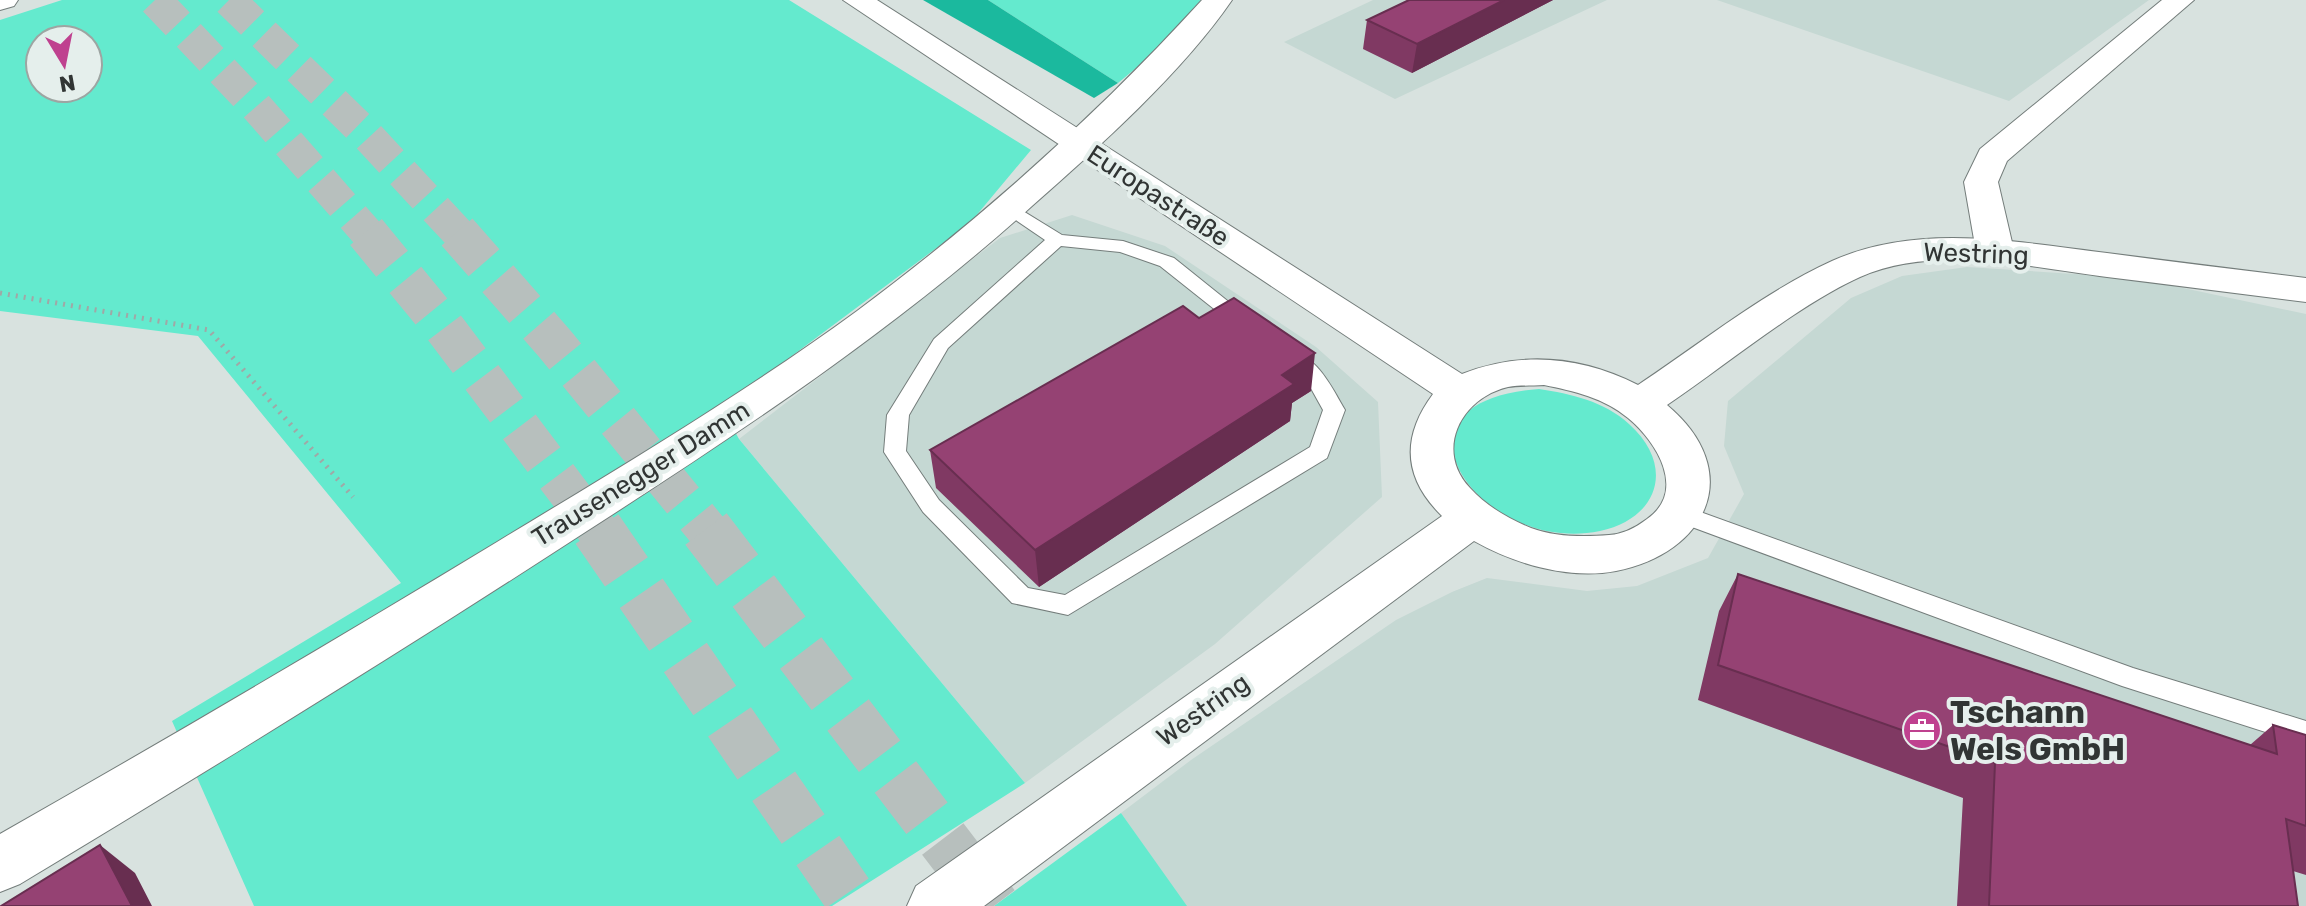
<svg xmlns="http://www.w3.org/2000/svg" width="2306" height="906" viewBox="0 0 2306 906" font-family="Rubik,sans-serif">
	<rect width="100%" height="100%" fill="#d8e2df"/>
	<path fill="#c5d8d3" d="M1373,0H1607L1395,99L1284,42Z
		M1717,0H2149L2009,101Z
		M1072,215L1165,246L1316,347L1378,402L1382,497L1215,644L1025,783L739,439L1000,238Z
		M1967,267L2136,278L2306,314V906H1186L1121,813L1191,760L1396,620L1452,592L1487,578L1587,591L1637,586L1708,558L1744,494L1724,446L1728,401L1851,298L1902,276Z"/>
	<path fill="#64eace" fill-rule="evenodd" d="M62,0H789L1031,150L970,223L722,408L739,439L1025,783L832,906H254L172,721L401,583L198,336L0,311V20ZM40,40H88V88H40Z
		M988,0H1201L1159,49L1118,83Z
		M1539,389C1571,394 1604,401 1629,424C1675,465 1660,518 1600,531C1481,556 1370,401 1539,389Z
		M1121,813L1187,906H994Z"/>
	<path fill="#1bb99e" d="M923,0H988L1118,83L1094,98Z"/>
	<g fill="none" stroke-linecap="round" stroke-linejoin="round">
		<path stroke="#b7bfbd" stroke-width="33" stroke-dasharray="33 16" stroke-linecap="butt" d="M155,0L254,104L368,234
			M229,0L365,133L459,234"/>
		<path stroke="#b7bfbd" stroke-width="41" stroke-dasharray="41 21" stroke-linecap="butt" d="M366,232L440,322L598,531
			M457,232L555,344L708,531"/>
		<path stroke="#b7bfbd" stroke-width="52" stroke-dasharray="52 26" stroke-linecap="butt" d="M597,529L856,906
			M706,529L994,906"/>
		<g stroke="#747d7b" stroke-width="2">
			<path id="lane" d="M1010,203L1062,235L1123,241L1174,258L1255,323L1252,328H1238L1160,266L1120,252L1061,246L948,348L909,415L906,451L939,500L1028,588L1065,595L1310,447L1323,410L1308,383L1281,359L1284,354C1313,346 1333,390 1345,410L1327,458L1068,615L1012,603L923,512L884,452L887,415L934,339L1045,240L1004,212V204Z
				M1681,505L2133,668L2306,721V745L2122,686L1673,520L1669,514L1673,508Z"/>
		</g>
		<g stroke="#747d7b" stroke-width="2">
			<path id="street" d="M1202,0H1232C1182,73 1099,147 1032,206C890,334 733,437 573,540C391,658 206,772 20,884L0,892V834C167,739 332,642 497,542C619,468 742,395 857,311C982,218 1097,115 1202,0Z
				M2162,0H2194L2007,161L1998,182L2014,251L2008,259L1995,262L1982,259L1976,251L1964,182L1980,149Z"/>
		</g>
		<g stroke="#747d7b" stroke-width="2">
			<path id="secondary" d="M0,0H18L14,6L0,10Z
				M843,0H877L1462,374C1521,351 1581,356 1638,385C1701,343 1764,292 1832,261C1919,222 2017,242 2107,253C2174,262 2240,270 2306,278V302C2240,294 2173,285 2107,277C2028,267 1936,244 1860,277C1798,305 1725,366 1667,405C1746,471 1708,553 1616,571C1569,580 1515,564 1474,541L984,906H907L916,886L1442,516C1403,478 1401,437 1433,394ZM1544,385C1574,391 1604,398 1628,418C1657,442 1687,491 1647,519C1635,528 1624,534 1609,535C1584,537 1554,537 1531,528C1509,519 1486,506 1470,488C1434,450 1461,398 1508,387C1519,385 1532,386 1544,385Z"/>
		</g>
		<path stroke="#a0a8a6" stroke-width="5" stroke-dasharray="2 6" stroke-linecap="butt" d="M0,293L209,330L353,497"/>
		<use href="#lane" fill="#fff" fill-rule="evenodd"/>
		<use href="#street" fill="#fff" fill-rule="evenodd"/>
		<use href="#secondary" fill="#fff" fill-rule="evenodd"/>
	</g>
	<path fill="#803963" d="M1409,0H1553L1412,73L1363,49L1367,20Z
		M1311,391L1292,403L1290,421L1039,587L936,488L930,450Z
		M1738,574L2250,745L2273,725L2306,735V875L2293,871L2298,906H1957L1963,798L1698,700L1719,611Z"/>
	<path fill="#682e50" d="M1504,0H1553L1412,73L1417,44Z
		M1315,353L1311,391L1292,403L1290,421L1039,587L1035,550L1282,375Z
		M100,845L135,873L152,906H132Z"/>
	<path fill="#954273" stroke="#682e50" stroke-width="2" d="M1409,0H1504L1417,44L1367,20Z
		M1234,298L1315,353L1282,375L1294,384L1035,550L930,450L1183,306L1199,318Z
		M1738,574L2277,754L2273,725L2306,735V826L2286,819L2298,906H1989L1995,763L1718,665Z
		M100,845L132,906H1Z"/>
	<defs>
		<g id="office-disc" transform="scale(2)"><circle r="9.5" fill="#bf418f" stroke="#e5efec"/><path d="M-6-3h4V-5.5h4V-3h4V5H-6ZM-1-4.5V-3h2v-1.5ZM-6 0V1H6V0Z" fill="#fff"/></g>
	</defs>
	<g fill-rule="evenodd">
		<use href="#office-disc" x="1922" y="730"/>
	</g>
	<g text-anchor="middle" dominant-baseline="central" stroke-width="8" stroke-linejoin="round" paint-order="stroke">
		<g font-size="26" fill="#313534" stroke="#e5efec">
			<text transform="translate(1158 196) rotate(33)">Europastraße</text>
			<text transform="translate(1976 254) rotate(2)">Westring</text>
			<text transform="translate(641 474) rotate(-32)">Trausenegger Damm</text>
			<text transform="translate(1203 710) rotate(-35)">Westring</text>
		</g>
		<g font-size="32" font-weight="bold" fill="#313534" stroke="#e5efec" text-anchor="start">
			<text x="1950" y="712">Tschann<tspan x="1950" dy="37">Wels GmbH</tspan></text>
		</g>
	</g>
	<g transform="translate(64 64) rotate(170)"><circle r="38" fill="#e5efec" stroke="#9da5a2" stroke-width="2"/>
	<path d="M0-6L14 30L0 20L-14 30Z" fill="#bf418f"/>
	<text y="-12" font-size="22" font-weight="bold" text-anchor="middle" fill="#313534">N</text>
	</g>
</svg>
